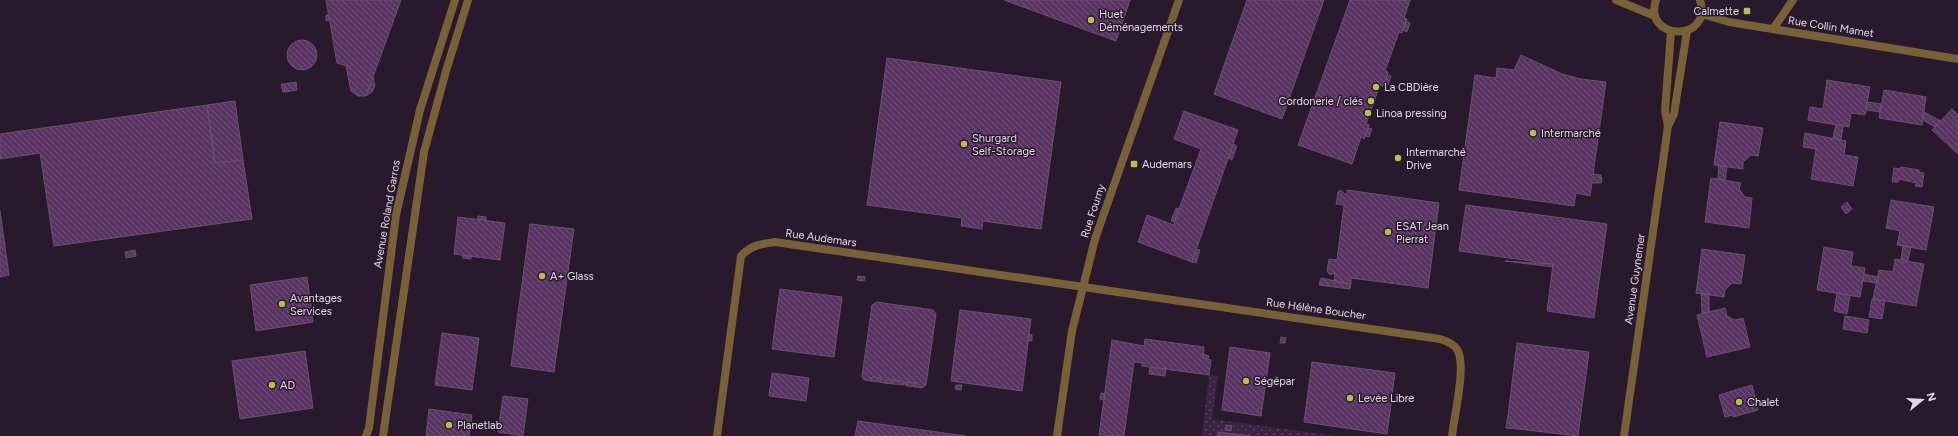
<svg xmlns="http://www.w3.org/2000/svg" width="1958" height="436" viewBox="0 0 1958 436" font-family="Figtree,sans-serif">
	<defs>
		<pattern id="grass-dots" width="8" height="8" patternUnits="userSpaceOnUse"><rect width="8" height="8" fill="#3c2343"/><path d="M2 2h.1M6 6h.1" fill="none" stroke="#58425e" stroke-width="1.8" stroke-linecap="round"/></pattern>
		<pattern id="building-back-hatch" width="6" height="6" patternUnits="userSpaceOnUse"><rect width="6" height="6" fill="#5a3563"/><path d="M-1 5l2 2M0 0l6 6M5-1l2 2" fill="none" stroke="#725279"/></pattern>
	</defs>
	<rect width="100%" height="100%" fill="#29192d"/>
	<path fill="url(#grass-dots)" d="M1209,375L1218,376L1212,419L1335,436H1250L1218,432L1217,436H1202Z"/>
	<path fill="url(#building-back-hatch)" stroke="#65536a" d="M326,0H401L366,96H358L351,91L346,66L337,63Z
		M1004,0H1130L1116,41Z
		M1247,0H1324L1282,119L1214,94Z
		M1350,0H1410L1404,18L1407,19L1402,33L1399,32L1385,71L1388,72L1387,75L1383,86L1380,85L1366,124L1369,125L1364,139L1361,137L1352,164L1298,145Z
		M326,15H328L329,20L326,21Z
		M1406,21L1410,23L1407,32L1403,30Z
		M287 55a15 15 0 1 1 30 0a15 15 0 1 1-30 0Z
		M1521,55L1562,74L1581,79L1606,82L1593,174L1601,175L1602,181L1601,183H1592L1590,196L1576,193L1574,206L1459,190L1475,75L1496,78L1497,68L1514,70Z
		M887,58L1061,82L1041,229L983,221L982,229L961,226L962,218L867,205Z
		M1387,75L1391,76L1388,85L1384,83Z
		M373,77L375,86L372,92L366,96Z
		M1827,80L1870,87L1865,115L1851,113L1849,127L1808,120L1810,107L1823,109Z
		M296,82L297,90L285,92L284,84Z
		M281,84H284L285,92H283Z
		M1884,90L1926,97L1922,125L1879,118Z
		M235,101L243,160L215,163L207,105Z
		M1867,102L1881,104L1880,112L1866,110Z
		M207,105L215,163L243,160L252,219L54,246L40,153L0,159V134Z
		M1952,109L1958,115V154L1932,130Z
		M1184,111L1238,130L1192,262L1138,242L1147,215L1174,225L1179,209L1201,149L1174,139Z
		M1924,112L1941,121L1935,127L1923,120Z
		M1720,122L1763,128L1758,156L1751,155L1743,162V169L1714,165Z
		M1836,124L1843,126L1841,140L1833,138Z
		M1368,128L1372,129L1369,137L1365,136Z
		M1805,133L1846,141L1844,155L1858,157L1853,186L1811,179L1816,149L1803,147Z
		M1233,144L1237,146L1232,160L1228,158Z
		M1719,165L1727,167L1725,180L1718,179Z
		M1901,167L1919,170V172L1924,173L1922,187L1915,186L1916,183L1899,179L1898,182H1892L1894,168L1900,169Z
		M1711,178L1741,183L1739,189L1745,197L1752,198L1749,228L1705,222Z
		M1340,190L1345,194H1347V190L1439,203L1428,288L1351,278V284L1334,282L1335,273L1330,275L1327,271L1329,259L1337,260L1344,205L1336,204L1338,192Z
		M1891,200L1934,207L1926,250L1897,245L1900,231L1886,228Z
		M1847,202L1852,209L1846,214L1841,207Z
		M1466,205L1607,224L1594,318L1547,311L1553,264L1459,251Z
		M1176,208L1179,209L1174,222L1171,221Z
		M0,211L9,275L0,277Z
		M478,216L486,217V220L478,219Z
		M458,217L505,223L500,260L454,254Z
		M530,224L574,229L554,372L511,366Z
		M1903,246L1911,247L1908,261L1901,260Z
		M1824,247L1853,252L1851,266L1865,268L1860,297L1817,290Z
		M1196,249L1200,250L1196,263L1192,262Z
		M1702,249L1745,255L1741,284L1732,283L1725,290L1724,297L1696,293Z
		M135,250L136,256L126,258L125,252Z
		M463,255L471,256V259L463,258Z
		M1895,259L1924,264L1916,306L1873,299L1879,270L1893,272Z
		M1505,261L1553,264V267Z
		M1864,274L1878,277L1876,283L1863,281Z
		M858,276L865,277L864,281L857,280Z
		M307,277L313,322L256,331L250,285Z
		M1321,278L1351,284L1350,289L1319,285Z
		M780,289L842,297L834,357L772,349Z
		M1701,293L1709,294V312L1702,313Z
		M1837,293L1850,295L1847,314L1834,311Z
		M1872,299L1885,301L1882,319L1869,317Z
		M877,302L897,305L899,308L911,310L914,307L933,310L936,314L926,385L922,388L915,387L916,383L907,382V386L900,381L888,379L884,383L880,382L881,378L872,377L871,381L864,380L862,376L872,305Z
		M897,305L914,307L911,310L899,308Z
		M1725,308L1727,316L1735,320L1743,318L1750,347L1707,357L1697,315Z
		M960,310L1031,319L1022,391L951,381Z
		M1845,316L1869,320L1867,333L1843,329Z
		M442,333L479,338L472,390L435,385Z
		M1029,334L1032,335V341H1028Z
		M1281,337L1286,338L1285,343H1280Z
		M1145,339L1204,347L1203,358L1211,360L1209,375L1142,366V363L1134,362L1124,436L1099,435L1112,340L1144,346Z
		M1517,343L1589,352L1578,436L1518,429L1508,415Z
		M1230,347L1270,353L1261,416L1222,410Z
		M305,351L313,408L240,419L232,361Z
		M1203,354L1209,356L1208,359L1203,358Z
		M1312,362L1395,373L1387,434L1304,422Z
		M1150,367L1166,369L1165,376L1149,374Z
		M772,373L809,378L806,401L769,396Z
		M872,377L881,378L880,382L871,381Z
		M888,379L900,381L904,385L884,383Z
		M907,382L916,383L915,387L907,386Z
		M956,385H962L961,390L955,389Z
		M1752,385L1758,410L1733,417V415L1725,417L1719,395Z
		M1101,393L1105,394L1104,400L1100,399Z
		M503,396L528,399L523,436L498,432Z
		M429,409L472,415L469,436H426Z
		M1508,415L1518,429L1506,428Z
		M858,421L966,436H855Z
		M1226,425L1232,426L1231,431L1225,430Z
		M1218,432L1250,436H1217Z"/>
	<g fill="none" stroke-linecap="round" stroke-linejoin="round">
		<path stroke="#786136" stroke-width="8" d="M1773,29L1793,0"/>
		<path stroke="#786136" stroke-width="8" d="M1616,0L1655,16
			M1656,0C1642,40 1713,44 1700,0
			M1702,14L1729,22L1958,59
			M1668,126L1665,111L1671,32
			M366,436L369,428L396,215L420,110L455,0
			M383,436L424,152L446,71L468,0
			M717,436L741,256C751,245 761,244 775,242L1440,339C1447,341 1455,345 1458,351C1466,368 1454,417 1452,436
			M1057,436L1072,331L1095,239L1179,0
			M1624,436L1668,126L1674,114L1687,31"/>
	</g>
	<g fill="#b3c24b" stroke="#29192d" stroke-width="1.5">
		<rect x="1743" y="7" width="8" height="8" rx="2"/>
		<circle cx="1091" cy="20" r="4"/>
		<circle cx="1376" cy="87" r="4"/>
		<circle cx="1371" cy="101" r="4"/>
		<circle cx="1368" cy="113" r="4"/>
		<circle cx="1533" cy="133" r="4"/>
		<circle cx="964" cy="144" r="4"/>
		<circle cx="1398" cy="158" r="4"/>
		<rect x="1130" y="160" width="8" height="8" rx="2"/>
		<circle cx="1388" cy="232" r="4"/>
		<circle cx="542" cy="276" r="4"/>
		<circle cx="282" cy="304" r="4"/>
		<circle cx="1246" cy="381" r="4"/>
		<circle cx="272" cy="385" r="4"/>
		<circle cx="1350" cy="398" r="4"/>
		<circle cx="1739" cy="402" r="4"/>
		<circle cx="449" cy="425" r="4"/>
	</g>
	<g text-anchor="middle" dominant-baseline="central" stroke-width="3" stroke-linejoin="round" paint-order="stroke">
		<g font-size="11" fill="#e3d8e5" stroke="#29192d" text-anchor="start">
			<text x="1739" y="11" text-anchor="end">Calmette</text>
			<text x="1099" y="14">Huet<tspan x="1099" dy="13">Déménagements</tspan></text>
			<text x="1384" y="87">La CBDière</text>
			<text x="1363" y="101" text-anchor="end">Cordonerie / clés</text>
			<text x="1376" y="113">Linoa pressing</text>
			<text x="1541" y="133">Intermarché</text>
			<text x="972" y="138">Shurgard<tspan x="972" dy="13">Self-Storage</tspan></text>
			<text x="1406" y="152">Intermarché<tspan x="1406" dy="13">Drive</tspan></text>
			<text x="1142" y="164">Audemars</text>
			<text x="1396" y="226">ESAT Jean<tspan x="1396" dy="13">Pierrat</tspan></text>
			<text x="550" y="276">A+ Glass</text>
			<text x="290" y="298">Avantages<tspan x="290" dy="13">Services</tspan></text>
			<text x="1254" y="381">Ségépar</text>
			<text x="280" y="385">AD</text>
			<text x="1358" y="398">Levée Libre</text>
			<text x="1747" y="402">Chalet</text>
			<text x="457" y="425">Planetlab</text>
		</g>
		<g font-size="11" fill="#e3d8e5" stroke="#29192d">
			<text transform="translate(1831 27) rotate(9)">Rue Collin Mamet</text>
			<text transform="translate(1093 211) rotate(-72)">Rue Fourny</text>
			<text transform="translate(387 214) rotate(-80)">Avenue Roland Garros</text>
			<text transform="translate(821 238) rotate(8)">Rue Audemars</text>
			<text transform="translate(1635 279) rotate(-82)">Avenue Guynemer</text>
			<text transform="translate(1316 309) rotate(8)">Rue Hélène Boucher</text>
		</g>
	</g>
	<g transform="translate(1922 400) rotate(72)" stroke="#29192d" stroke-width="3" paint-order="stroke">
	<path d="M0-3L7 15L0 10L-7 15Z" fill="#e3d8e5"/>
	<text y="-6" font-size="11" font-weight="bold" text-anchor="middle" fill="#e3d8e5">N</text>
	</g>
</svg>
